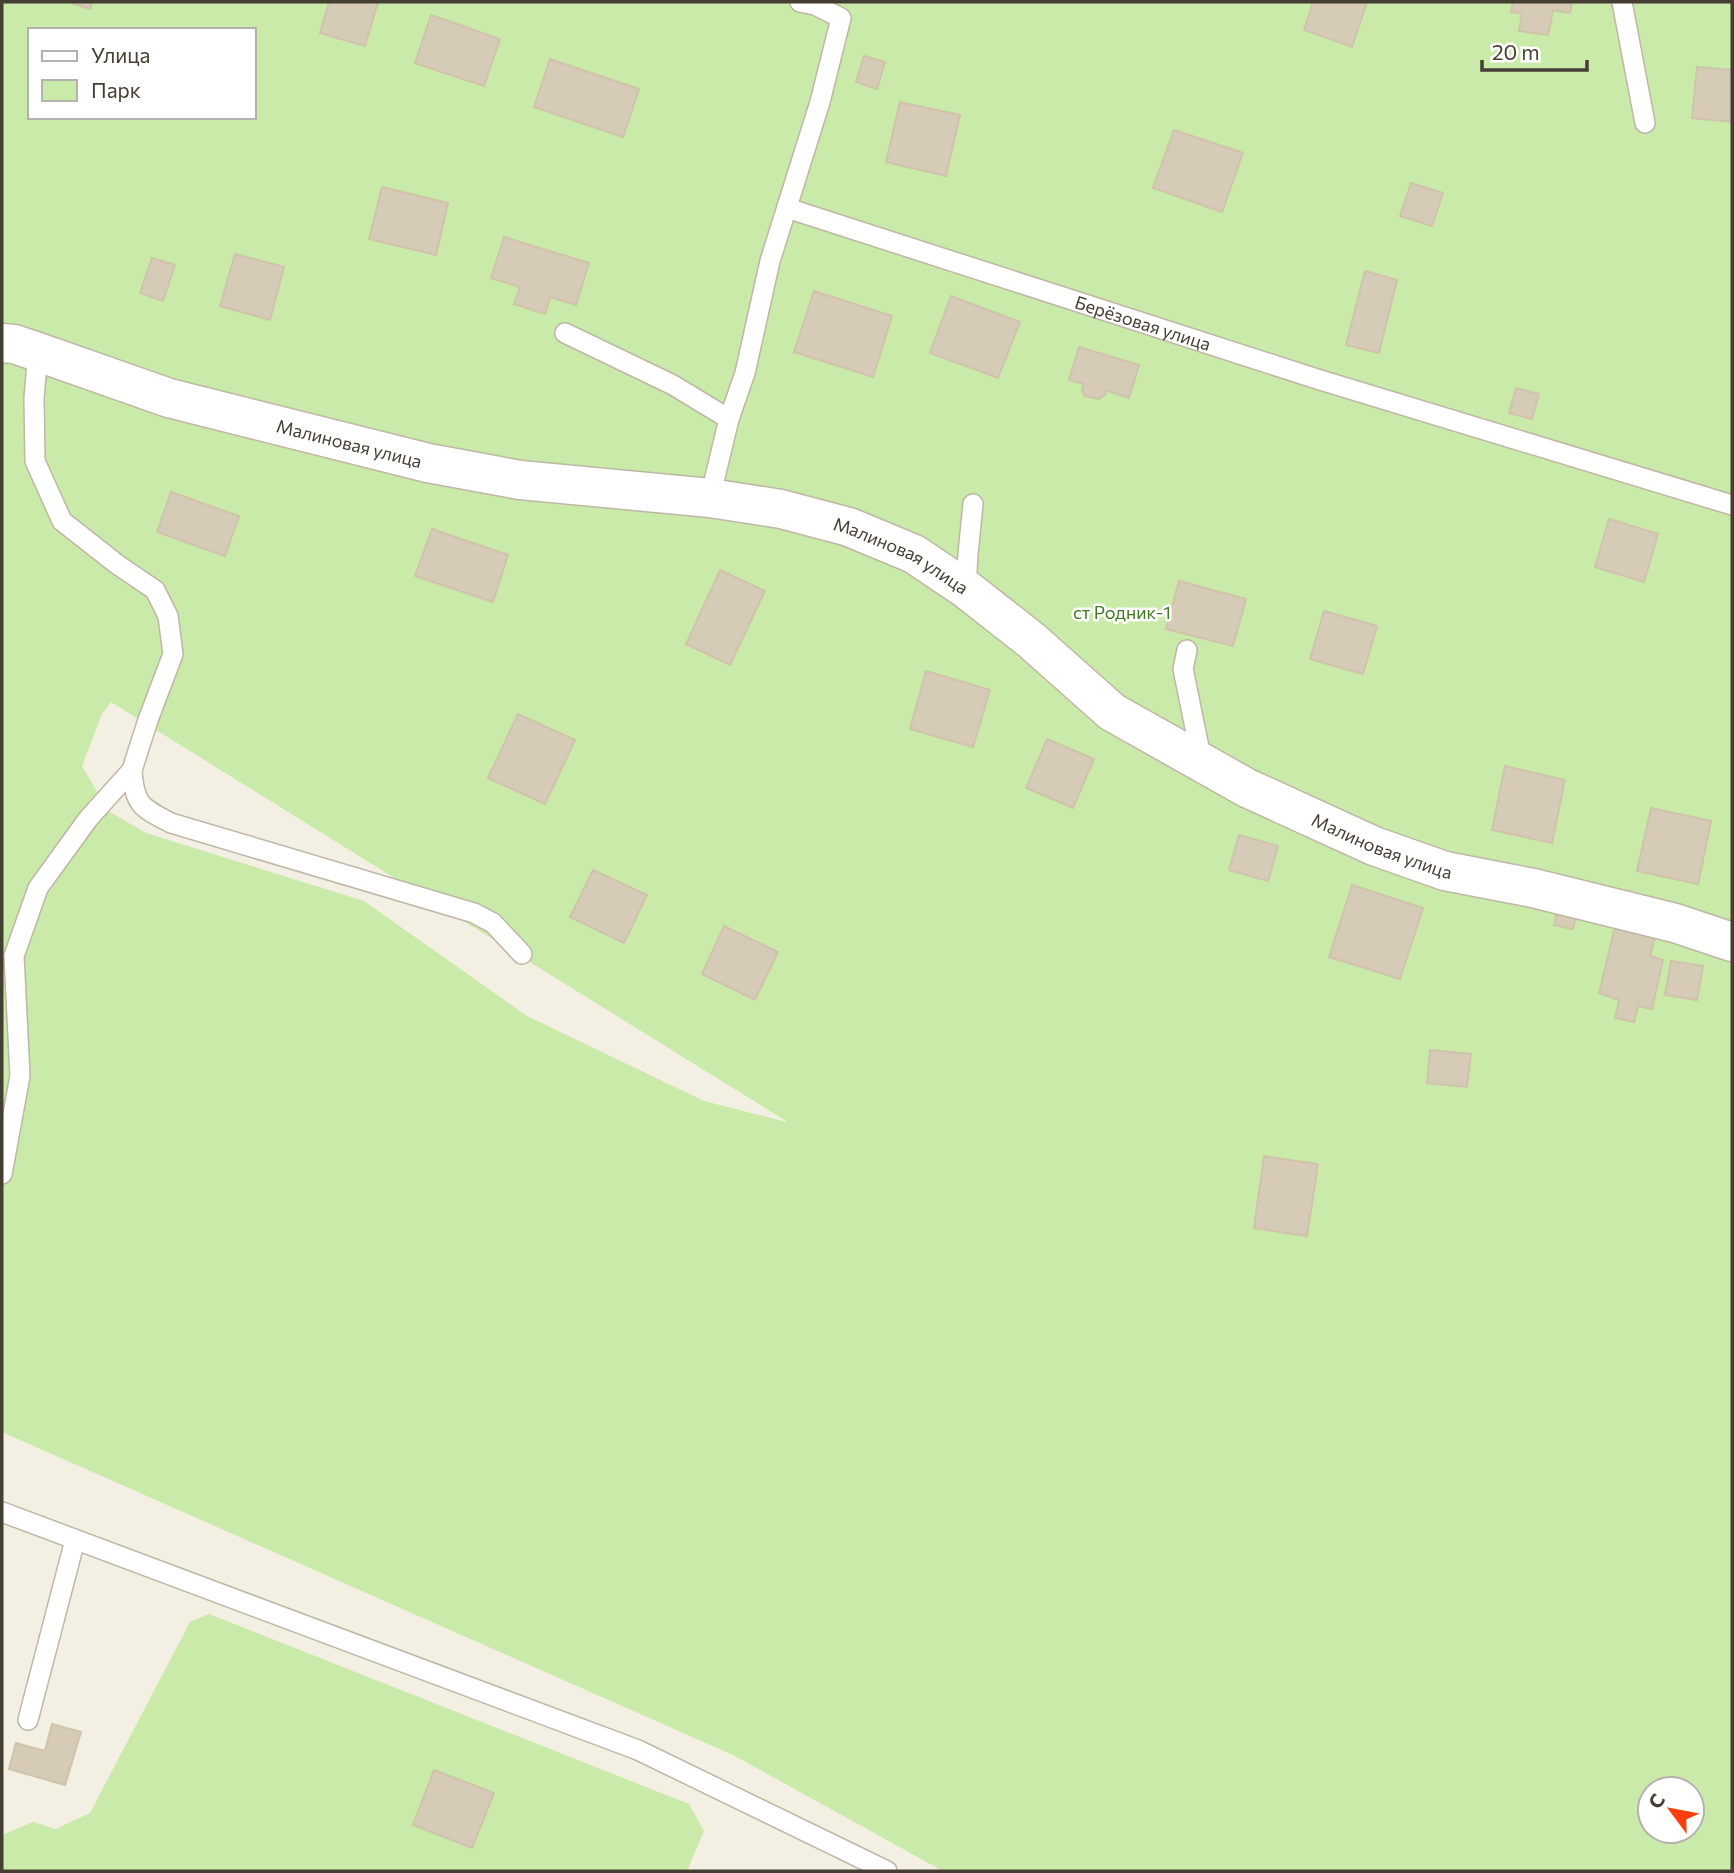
<svg xmlns="http://www.w3.org/2000/svg" width="1734" height="1873" viewBox="0 0 1734 1873" font-family="Commissioner,sans-serif">
	<rect width="100%" height="100%" fill="#f3efe3"/>
	<path fill="#c9eaa8" fill-rule="evenodd" d="M2,2H1732V1871H943L733,1755L2,1432ZM30,30H254V117H30ZM111,702L786,1121V1122L704,1101L527,1016L364,901L146,833L108,811L82,766L102,714ZM1650,1789H1692V1831H1650Z
		M209,1614L689,1804L704,1831L687,1871H2V1835L33,1822L56,1829L90,1813L190,1622Z"/>
	<path fill="#d5cbb7" stroke="#d0c3aa" stroke-width="2" d="M69,2H92L90,9Z
		M329,2H378L365,46L320,33Z
		M1313,2H1367L1352,47L1304,30Z
		M1513,2H1572L1570,13L1553,10L1548,35L1519,31L1522,14L1511,12Z
		M431,15L500,39L484,86L415,63Z
		M864,56L885,62L877,89L856,82Z
		M550,59L639,89L623,137L534,107Z
		M1697,67L1732,70V122L1692,118Z
		M900,102L960,115L946,176L886,162Z
		M1174,130L1243,153L1222,212L1153,188Z
		M1411,183L1443,193L1432,226L1400,216Z
		M382,187L448,203L436,255L369,239Z
		M504,237L589,263L576,305L550,297L545,314L514,304L520,287L491,278Z
		M235,254L284,267L270,320L220,306Z
		M152,258L175,265L163,301L140,293Z
		M1365,271L1397,280L1379,353L1346,345Z
		M814,291L892,316L873,377L794,352Z
		M951,296L1020,322L998,378L930,353Z
		M1079,347L1139,365L1129,398L1106,390L1105,395L1099,399L1085,396L1082,391L1084,384L1069,380Z
		M1516,388L1539,394L1532,419L1509,413Z
		M171,492L239,516L225,556L157,532Z
		M1609,519L1658,534L1644,582L1595,567Z
		M432,529L508,555L493,602L415,576Z
		M720,570L765,591L730,665L686,644Z
		M1179,581L1246,599L1233,646L1166,629Z
		M1324,611L1377,626L1363,674L1310,659Z
		M926,671L990,690L973,747L910,729Z
		M518,714L575,740L545,804L488,778Z
		M1047,739L1094,759L1073,808L1026,788Z
		M1505,766L1565,780L1552,843L1492,830Z
		M1651,808L1711,821L1698,884L1637,871Z
		M1239,835L1278,846L1268,881L1229,870Z
		M593,870L647,895L624,943L570,917Z
		M1352,885L1423,908L1400,979L1329,957Z
		M1557,912L1576,917L1573,929L1554,925Z
		M724,926L778,952L755,1000L702,974Z
		M1615,927L1655,937L1650,956L1663,960L1652,1009L1638,1006L1634,1022L1615,1018L1619,1000L1599,993Z
		M1671,961L1703,966L1697,1000L1665,995Z
		M1430,1050L1471,1054L1467,1087L1427,1083Z
		M1264,1156L1318,1164L1307,1236L1254,1228Z
		M52,1724L81,1732L65,1785L9,1769L16,1743L45,1751Z
		M434,1770L494,1793L472,1848L413,1825Z"/>
	<g fill="none" stroke-linecap="round" stroke-linejoin="round">
		<g stroke="#bfb7a5" stroke-width="22">
			<g id="service">
				<path d="M1622,2L1645,123"/>
				<path id="s1" d="M787,208L1317,379L1732,505"/>
				<path d="M565,333L673,385L729,419"/>
				<path d="M710,498L729,419L745,373L770,261L820,102L841,18L815,5L800,2"/>
				<path d="M966,589L968,554L973,504"/>
				<path d="M1187,650L1183,669L1202,762"/>
				<path d="M132,770C134,805 142,808 171,823L474,913L493,923L522,954"/>
				<path d="M2,1174L20,1076L14,956L38,888L88,819L132,770L148,720L173,654L168,616L155,590L118,565L62,521L35,461L34,398L38,352"/>
				<path d="M2,1512L638,1750L887,1871"/>
				<path d="M28,1720L75,1540"/>
			</g>
		</g>
		<g stroke="#bfb7a5" stroke-width="41">
			<g id="minor">
				<path id="s2" d="M2,343L14,344L38,352L169,398L428,463L520,480L710,498L781,509L849,527L914,554L966,589L1031,640L1112,712L1247,788L1374,846L1445,871L1533,888L1675,923L1732,942"/>
			</g>
		</g>
		<use href="#service" stroke="#fff" stroke-width="19"/>
		<use href="#minor" stroke="#fff" stroke-width="38"/>
	</g>
	<g text-anchor="middle" dominant-baseline="central" stroke-width="5" stroke-linejoin="round" paint-order="stroke">
		<g font-size="18" fill="#453f33" stroke="#fff">
			<text stroke="none"><textPath href="#s1" startOffset="374">Берёзовая улица</textPath></text>
			<text stroke="none"><textPath href="#s2" startOffset="362">Малиновая улица</textPath></text>
			<text stroke="none"><textPath href="#s2" startOffset="929">Малиновая улица</textPath></text>
			<text stroke="none"><textPath href="#s2" startOffset="1496">Малиновая улица</textPath></text>
		</g>
		<g font-size="18" fill="#3f7a23" stroke="#fff">
			<text x="1122" y="612">ст Родник-1</text>
		</g>
	</g>
	<rect width="1734" height="1873" fill="none" stroke="#453f33" stroke-width="7"/>
	<rect x="28" y="28" width="228" height="91" fill="#ffffff" stroke="#b5b2ad" stroke-width="2"/>
	<rect x="42" y="51" width="35" height="10" fill="#ffffff" stroke="#b5b2ad" stroke-width="2"/>
	<text x="91" y="63" font-size="21" fill="#453f33">Улица</text>
	<rect x="42" y="80" width="35" height="21" fill="#c9eaa8" stroke="#b5b2ad" stroke-width="2"/>
	<text x="91" y="98" font-size="21" fill="#453f33">Парк</text>
	<g transform="translate(1671 1810) rotate(302)"><circle r="33" fill="#ffffff" stroke="#b5b2ad" stroke-width="2"/>
	<path d="M0-5L12 26L0 18L-12 26Z" fill="#ff3e0d"/>
	<text y="-10" font-size="19" font-weight="bold" text-anchor="middle" fill="#453f33">С</text>
	</g>
	<path d="M1482 60v10h105v-10" fill="none" stroke="#453f33" stroke-width="3.5"/>
	<text x="1492" y="60" font-size="21" fill="#453f33" stroke="#ffffff" stroke-width="5" paint-order="stroke">20 m</text>
</svg>
